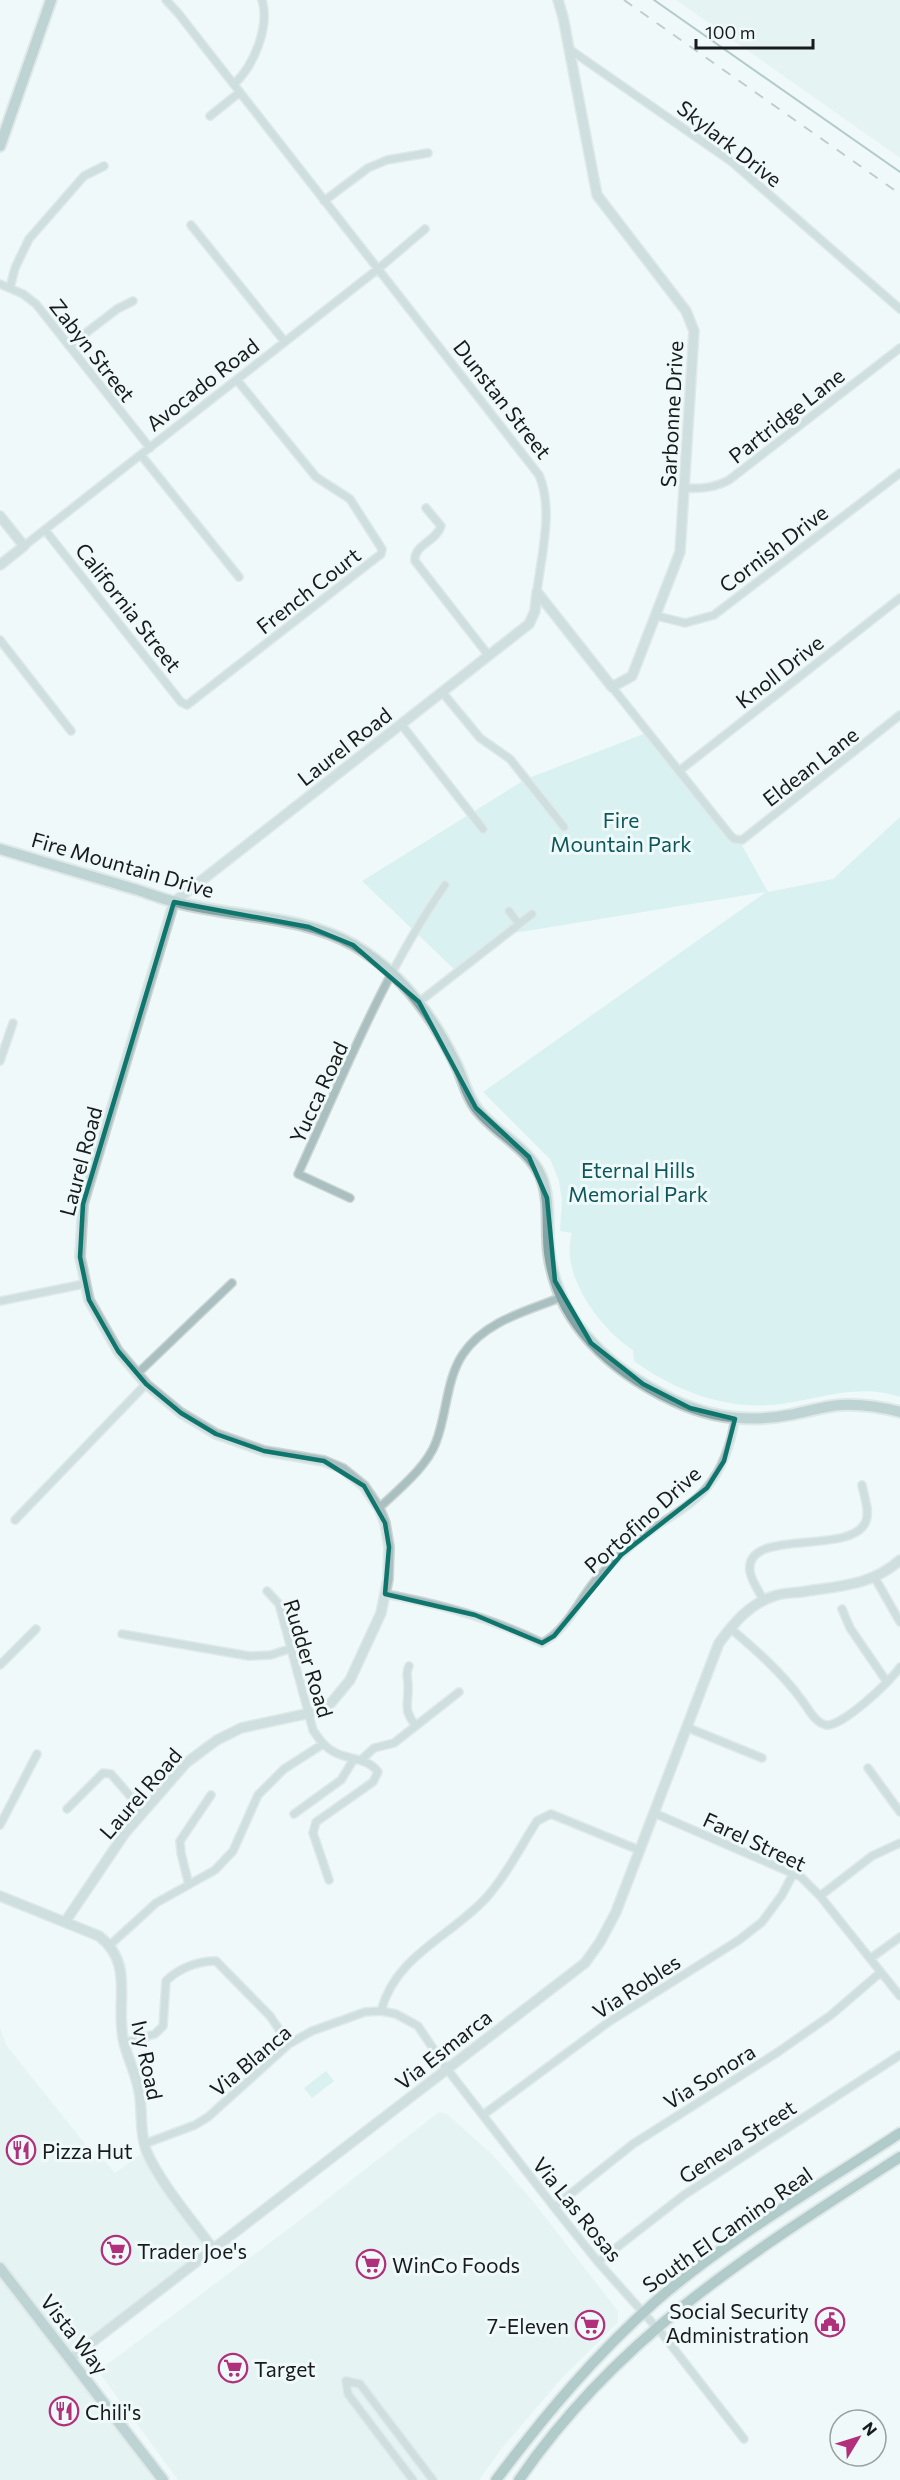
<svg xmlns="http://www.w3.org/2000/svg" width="900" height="2480" viewBox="0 0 900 2480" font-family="Commissioner,sans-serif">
	<rect width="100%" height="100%" fill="#eff9f9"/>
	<path fill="#d9ebec" d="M676,0H900V158Z
		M0,2028L7,2046L97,2159L102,2158L115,2173L145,2151L211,2249L71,2357L0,2266Z
		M439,2112L447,2114L493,2155L532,2200L618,2311V2322L562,2378L502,2448L479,2480H178L98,2371L291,2227Z
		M0,2269L163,2480H0Z"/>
	<path fill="#c1e7e8" d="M649,732L732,837L739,840L768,892L833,879L900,817V1397C854,1382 818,1401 772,1405C723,1409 674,1390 634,1361L633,1350C600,1329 559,1274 572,1233L560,1231L562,1200L559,1181L550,1159L483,1092L766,892L508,934L458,973L362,881L526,779Z
		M326,2071L334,2081L312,2098L304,2088Z"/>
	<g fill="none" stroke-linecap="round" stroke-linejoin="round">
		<path stroke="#6d9293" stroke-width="2" d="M654,0L900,172"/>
		<g stroke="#cdd5d5" stroke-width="10">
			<path id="minor" d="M166,0L178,13L539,475C554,510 541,555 537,592
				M569,49L732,162L900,309
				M234,84C254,66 270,26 262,0
				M210,116L240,92
				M324,201L368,168L387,160L428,153
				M191,225L285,342
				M0,284L23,294L36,304L150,448
				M10,288L15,268L29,239L84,176L104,166
				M69,346L117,309L133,301
				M141,455L239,577
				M684,488C700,489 714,488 729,480L900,348
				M426,508L441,526C437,541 413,545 415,561L489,656
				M45,530L181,702L187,705L381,554L382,549L350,499L316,477L237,380
				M24,546L378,269L425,229
				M657,616L685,623L714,615L900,473
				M0,640L71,731
				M612,687L730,835L734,839L742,840L900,715
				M442,692L480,738L510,759L564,827
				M401,724L483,829
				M679,771L900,598
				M509,911L519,924
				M419,1002L532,914
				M0,1061L13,1023
				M350,1198L298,1174C343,1076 383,974 445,885
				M0,1301L84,1284
				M137,1374L232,1283
				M379,1508C398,1490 427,1467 436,1442C447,1414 446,1379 463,1354C485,1321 527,1311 562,1297
				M15,1520L146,1384
				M875,1578L900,1622
				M267,1591L279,1604L313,1730C319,1739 325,1748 336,1753C351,1760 368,1758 378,1772L373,1782L316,1822L313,1833L329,1880
				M385,1594C440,1604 492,1618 542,1643C566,1631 579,1600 595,1581C612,1561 633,1543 654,1528C672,1515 694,1504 708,1486C724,1466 731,1444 735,1419
				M764,1601C760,1593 752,1582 750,1572C743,1526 853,1557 866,1521C870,1511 864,1496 862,1485
				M842,1609L850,1628L887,1682
				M730,1628C756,1650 781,1672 801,1699C808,1708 815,1723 826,1725C841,1728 892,1680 900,1667
				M122,1634L249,1656L271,1655L292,1648
				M0,1665L36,1629
				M409,1666C405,1674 408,1677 408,1685C409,1705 402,1708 416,1726
				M686,1727L762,1758
				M361,1760L374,1748L394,1743L459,1692
				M868,1768L900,1812
				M67,1809L103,1773L111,1774L144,1812
				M654,1813L801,1877L820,1896L900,1996
				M294,1814L341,1780L354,1759
				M0,1825L37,1754
				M189,1885L181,1853L180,1841L211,1795
				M820,1896L872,1856L900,1843
				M110,1945L156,1903L215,1870L233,1851L258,1795L284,1769L323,1744
				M871,1958L900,1937
				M381,2011C396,1955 449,1938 486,1898C506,1876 521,1846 537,1821L551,1814L639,1850
				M124,2043L155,2034L163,2026L166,1981C179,1968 198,1961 216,1961L270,2016L289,2044
				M483,2115L610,2021L739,1940L762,1922L782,1895L793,1874
				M144,2144L195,2125L208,2117L289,2044L312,2031L365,2012L381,2011L396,2014L418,2026L447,2069L554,2207L598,2262L664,2336L744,2439
				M554,2207L633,2144L778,2052L831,2015L881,1972
				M598,2262L684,2195L900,2055
				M413,2480L348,2394L346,2381L360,2384L433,2480"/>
		</g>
		<g stroke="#cdd5d5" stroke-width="12">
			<path id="tertiary" d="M0,516L24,546L0,565
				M537,592L612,687L632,676L680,552L694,331L686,311L597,195L563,17L558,0
				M0,1896L99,1936C136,1965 114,2003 124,2043C128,2059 136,2074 139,2091C143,2111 139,2131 146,2150C159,2182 193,2221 213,2249
				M65,1922L125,1833L186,1763L217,1740L241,1728L310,1713L331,1703L350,1680L381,1613L388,1579L389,1547L385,1523L379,1508L364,1486L343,1469L324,1461L264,1451L216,1434L181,1413L146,1384L118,1351L89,1300L80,1257L83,1204L174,902L529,624L535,611L537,592
				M70,2359L585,1963L600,1942L616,1912L719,1643C733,1624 749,1604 774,1596C782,1593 792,1593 801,1592C838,1586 871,1586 900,1560"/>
		</g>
		<g stroke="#cdd5d5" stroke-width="14">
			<path id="secondary" d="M0,146L51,0
				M0,849C44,862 87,875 131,888C146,892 161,899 176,902C235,918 299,914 354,945C400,972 431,1013 454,1060C463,1076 465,1093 476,1108C495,1133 528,1147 541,1176C551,1200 546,1228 549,1253C558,1324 612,1371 673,1400C711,1418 748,1423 789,1415C806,1412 824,1406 841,1405C861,1404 881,1407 900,1412
				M0,2268L163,2480"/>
		</g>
		<g stroke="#cdd5d5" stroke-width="14">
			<path id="primary" d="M496,2480C546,2414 594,2356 656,2301C728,2238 820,2186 900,2133
				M519,2480C619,2334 754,2251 900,2157"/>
		</g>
		<use href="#minor" stroke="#a9bfc0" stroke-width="7"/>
		<use href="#tertiary" stroke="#a9bfc0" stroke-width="9"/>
		<use href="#secondary" stroke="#83a4a5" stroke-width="10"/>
		<use href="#primary" stroke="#679091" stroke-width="10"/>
		<path stroke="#8b9292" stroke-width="2" stroke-dasharray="10 10" stroke-linecap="butt" d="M624,0L900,194"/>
	</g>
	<path d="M0 0H900V2480H0ZM174,902L309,927L353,945L419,1002L476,1108L529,1157L547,1198L555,1281L591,1343L643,1384L690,1408L735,1419L724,1461L707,1488L621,1555L554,1636L542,1643L475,1615L385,1594L389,1547L385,1523L364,1486L324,1461L264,1451L216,1434L181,1413L146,1384L118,1351L89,1300L80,1257L83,1204Z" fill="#eff9f9" fill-opacity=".55" fill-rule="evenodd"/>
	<path fill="none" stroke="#0f766e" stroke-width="4.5" stroke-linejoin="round" d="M174,902L309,927L353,945L419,1002L476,1108L529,1157L547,1198L555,1281L591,1343L643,1384L690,1408L735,1419L724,1461L707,1488L621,1555L554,1636L542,1643L475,1615L385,1594L389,1547L385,1523L364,1486L324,1461L264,1451L216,1434L181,1413L146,1384L118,1351L89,1300L80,1257L83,1204Z"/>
	<defs>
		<g id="restaurant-ring" transform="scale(1.5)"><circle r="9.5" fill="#eff9f9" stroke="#b1307b" stroke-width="1.5"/><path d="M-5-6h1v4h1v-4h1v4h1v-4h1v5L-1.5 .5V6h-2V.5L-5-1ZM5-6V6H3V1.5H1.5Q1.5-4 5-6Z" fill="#b1307b"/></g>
		<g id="supermarket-ring" transform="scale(1.5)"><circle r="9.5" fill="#eff9f9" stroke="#b1307b" stroke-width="1.5"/><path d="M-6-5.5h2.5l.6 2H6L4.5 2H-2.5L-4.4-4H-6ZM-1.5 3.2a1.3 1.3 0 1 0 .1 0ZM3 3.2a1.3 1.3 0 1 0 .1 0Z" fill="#b1307b"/></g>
		<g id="civic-ring" transform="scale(1.5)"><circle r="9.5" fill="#eff9f9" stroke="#b1307b" stroke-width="1.5"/><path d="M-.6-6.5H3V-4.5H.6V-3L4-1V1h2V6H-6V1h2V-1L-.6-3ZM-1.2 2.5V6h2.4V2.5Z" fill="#b1307b"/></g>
	</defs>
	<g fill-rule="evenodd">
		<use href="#restaurant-ring" x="21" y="2150"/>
		<use href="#supermarket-ring" x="116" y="2250"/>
		<use href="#supermarket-ring" x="371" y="2264"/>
		<use href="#civic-ring" x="830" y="2322"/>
		<use href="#supermarket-ring" x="590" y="2325"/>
		<use href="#supermarket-ring" x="233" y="2368"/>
		<use href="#restaurant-ring" x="64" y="2411"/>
	</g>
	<g text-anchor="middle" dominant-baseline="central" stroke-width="6" stroke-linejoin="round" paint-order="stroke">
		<g font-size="21" fill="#181b1b" stroke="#eff9f9">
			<text transform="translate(730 143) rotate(38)">Skylark Drive</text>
			<text transform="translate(93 350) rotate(52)">Zabyn Street</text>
			<text transform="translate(202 384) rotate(-38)">Avocado Road</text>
			<text transform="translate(503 399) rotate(52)">Dunstan Street</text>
			<text transform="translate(671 414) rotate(-87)">Sarbonne Drive</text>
			<text transform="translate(786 415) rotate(-38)">Partridge Lane</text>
			<text transform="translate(773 548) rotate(-37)">Cornish Drive</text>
			<text transform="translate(308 590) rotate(-38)">French Court</text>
			<text transform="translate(129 607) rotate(52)">California Street</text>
			<text transform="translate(779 671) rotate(-38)">Knoll Drive</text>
			<text transform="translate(344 746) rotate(-38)">Laurel Road</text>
			<text transform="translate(810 766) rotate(-38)">Eldean Lane</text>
			<text transform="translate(123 864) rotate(16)">Fire Mountain Drive</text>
			<text transform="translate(318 1092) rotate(-65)">Yucca Road</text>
			<text transform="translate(80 1161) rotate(-75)">Laurel Road</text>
			<text transform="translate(642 1519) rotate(-42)">Portofino Drive</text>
			<text transform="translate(309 1658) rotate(73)">Rudder Road</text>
			<text transform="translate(140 1793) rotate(-49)">Laurel Road</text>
			<text transform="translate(755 1841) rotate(25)">Farel Street</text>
			<text transform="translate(636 1986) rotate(-33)">Via Robles</text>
			<text transform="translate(443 2049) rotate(-38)">Via Esmarca</text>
			<text transform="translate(148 2060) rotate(78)">Ivy Road</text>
			<text transform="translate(250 2060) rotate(-40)">Via Blanca</text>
			<text transform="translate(709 2076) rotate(-32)">Via Sonora</text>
			<text transform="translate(737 2141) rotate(-33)">Geneva Street</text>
			<text transform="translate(578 2209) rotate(51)">Via Las Rosas</text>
			<text transform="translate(727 2229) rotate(-35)">South El Camino Real</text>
			<text transform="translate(75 2334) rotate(52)">Vista Way</text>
		</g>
		<g font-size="21" fill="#0d575a" stroke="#eff9f9">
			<text x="621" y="819">Fire<tspan x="621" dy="24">Mountain Park</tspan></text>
			<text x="638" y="1169">Eternal Hills<tspan x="638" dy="24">Memorial Park</tspan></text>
		</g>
		<g font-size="21" fill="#181b1b" stroke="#eff9f9" text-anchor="start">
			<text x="42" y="2150">Pizza Hut</text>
			<text x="137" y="2250">Trader Joe's</text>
			<text x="392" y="2264">WinCo Foods</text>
			<text x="809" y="2310" text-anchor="end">Social Security<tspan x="809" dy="24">Administration</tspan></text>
			<text x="569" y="2325" text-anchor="end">7-Eleven</text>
			<text x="254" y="2368">Target</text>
			<text x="85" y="2411">Chili's</text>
		</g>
	</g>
	<g transform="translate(858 2438) rotate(52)"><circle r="28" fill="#eff9f9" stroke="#99a0a0" stroke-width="1.5"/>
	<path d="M0-4.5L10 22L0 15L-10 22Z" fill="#b1307b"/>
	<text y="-9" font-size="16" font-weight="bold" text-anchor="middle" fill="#181b1b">N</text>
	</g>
	<path d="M696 39v9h117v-9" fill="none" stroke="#181b1b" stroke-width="3"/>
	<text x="705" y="39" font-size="18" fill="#181b1b" stroke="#eff9f9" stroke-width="4.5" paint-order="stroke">100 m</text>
</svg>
